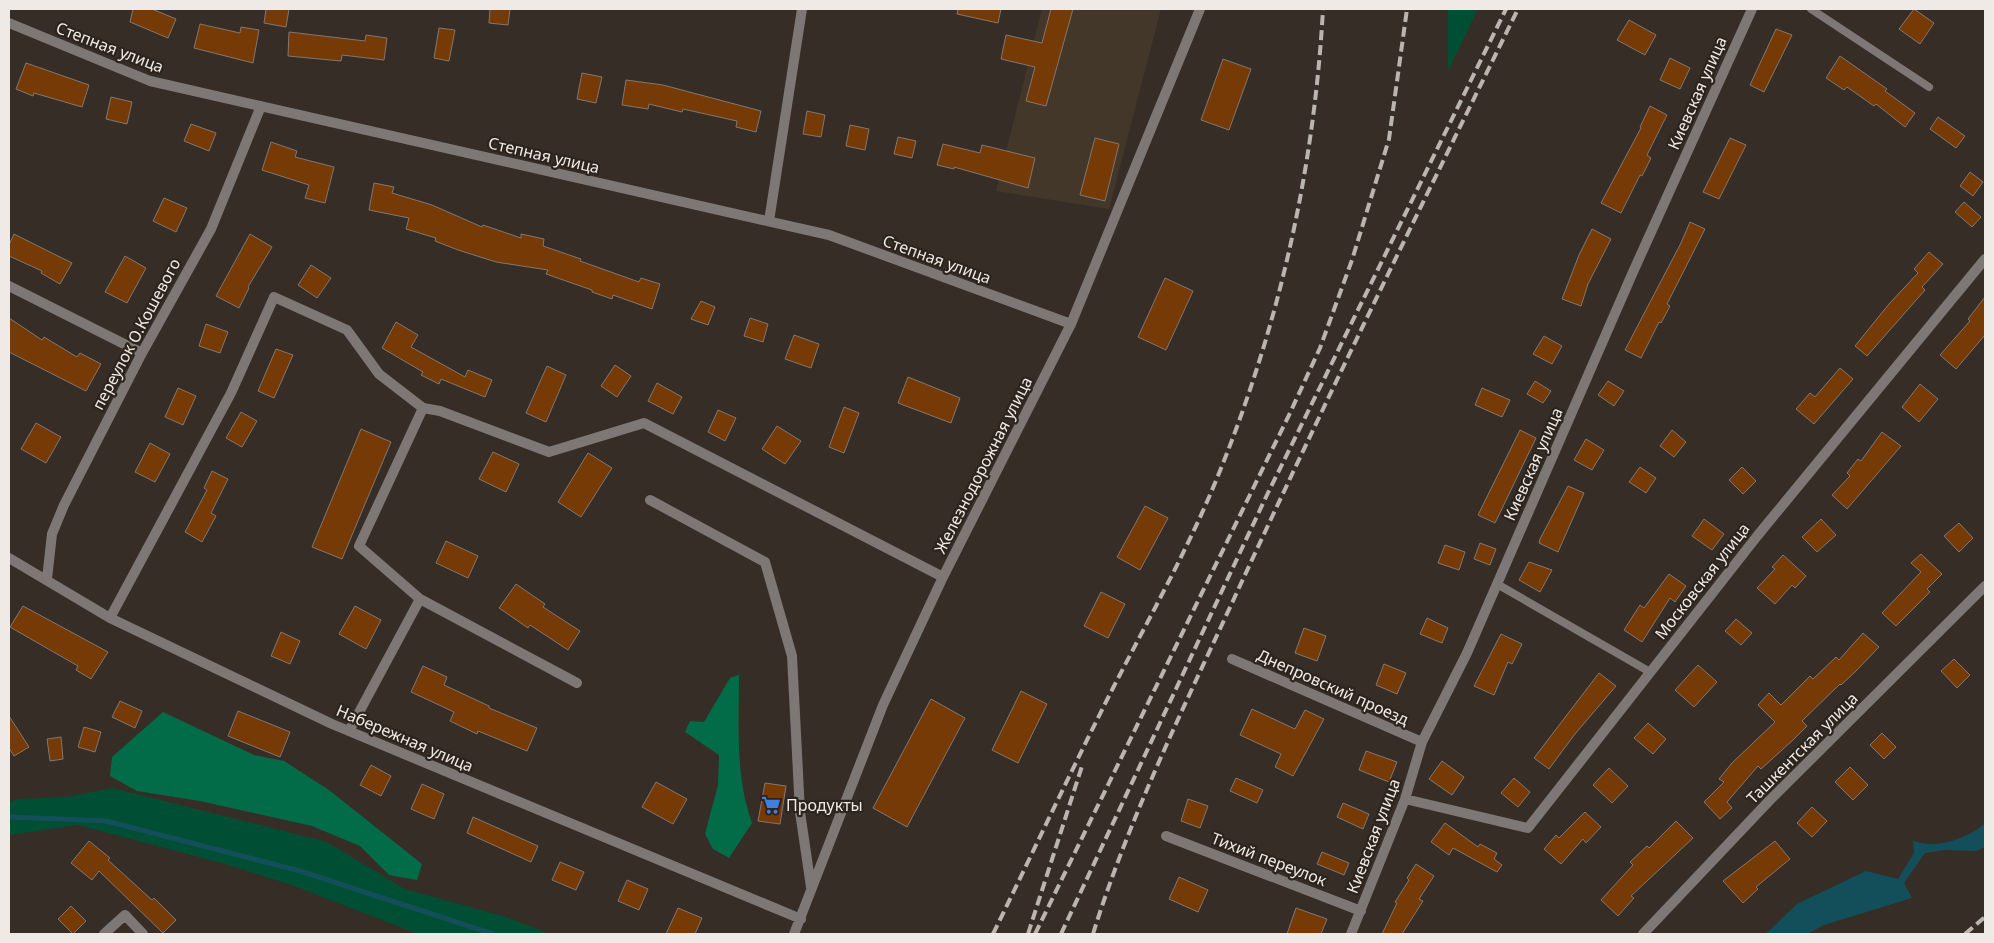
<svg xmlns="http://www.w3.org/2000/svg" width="1994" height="943" viewBox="0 0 1994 943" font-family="'Noto Sans',sans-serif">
	<rect width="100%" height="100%" fill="#362e26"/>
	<path fill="#43372a" d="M1042,9H1161L1109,209L996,191Z"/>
	<path fill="#004e33" d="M1448,9H1478L1448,71Z
		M113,788L327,842L405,889L506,917L550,934H418L294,886L232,866L78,825L9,835V802L18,799L67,797Z"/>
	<path fill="#026c49" d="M739,675C739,725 735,776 752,823L729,858L713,849L705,834L718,785L719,755L685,732L690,721L704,722L730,678Z
		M163,712L254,755L284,761L329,790L422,864L417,880L389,875L360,846L312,826L200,801L137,791L110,776L112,757Z"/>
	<path fill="#134f5a" d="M1985,823V847L1976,851L1945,850L1925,853L1904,883L1912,898L1824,925L1807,934H1762L1768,932L1797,904L1866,871L1898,879L1914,853L1913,841C1918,842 1924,844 1929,844C1947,845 1973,835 1985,823Z"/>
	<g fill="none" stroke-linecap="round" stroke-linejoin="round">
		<path stroke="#134f5a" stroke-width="5" d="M9,817L106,821L300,871L493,934"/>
	</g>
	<path fill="#763a06" stroke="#827770" d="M133,9H152L176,19L168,38L130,22Z
		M266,9H289L286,27L264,23Z
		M490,9H510L508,25L489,23Z
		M958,9H1001L998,23L957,14Z
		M1051,9H1073L1046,106L1026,101L1035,67L1001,59L1006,35L1042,43Z
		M1914,9L1934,23L1920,44L1899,29Z
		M1629,20L1656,35L1645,55L1617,40Z
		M200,24L240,33L241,27L259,30L253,63L194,48Z
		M439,28L455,30L449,61L434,58Z
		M1776,29L1792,35L1764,92L1750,85Z
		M289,32L365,41L366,35L387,38L384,60L342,55L341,61L288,56Z
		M1840,56L1887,89L1885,91L1915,113L1905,127L1876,104L1874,106L1847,87L1844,90L1826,78Z
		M1670,58L1690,68L1680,89L1660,80Z
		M1223,59L1251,69L1229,130L1201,120Z
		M26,63L89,85L82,107L34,93L33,96L16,89Z
		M582,73L602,77L596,103L577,99Z
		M626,80L663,85L761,111L756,132L736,127L737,121L683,109L682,112L649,104L648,109L622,105Z
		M111,97L132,102L127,124L106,119Z
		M1650,106L1667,115L1647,155L1651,158L1642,176L1640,175L1621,213L1601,203L1641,128L1640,127Z
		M807,111L825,115L821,137L803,134Z
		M1938,117L1965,136L1956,148L1930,129Z
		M191,124L216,133L209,151L184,141Z
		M850,125L869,129L865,150L846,146Z
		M898,137L916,141L912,158L894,154Z
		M1095,138L1119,144L1105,201L1080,195Z
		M1730,138L1746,145L1719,199L1703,192Z
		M271,142L297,151L295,157L334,167L325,203L305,198L309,185L262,170Z
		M943,144L980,153L982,145L1035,158L1028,188L954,167V169L937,165Z
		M1970,172L1983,182L1973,196L1960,186Z
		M374,183L394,187L392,193L432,205L482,227L483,225L521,238V234L544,239L543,246L581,259L580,261L639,282L641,278L660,284L652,309L613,295L612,299L592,292V290L546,274L548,270L496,262L458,250L435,241L436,238L406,229L409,218L369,210Z
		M164,198L187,208L176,232L153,221Z
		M1964,202L1981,217L1972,227L1955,212Z
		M1690,222L1705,229L1667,304L1670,306L1661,323L1659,322L1641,358L1625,350L1681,243Z
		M1592,229L1611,239L1588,284L1581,306L1562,299L1579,255Z
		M14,234L72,263L60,284L41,273L42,271L9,256V245Z
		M250,234L272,247L248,287L249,288L239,308L216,296Z
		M1929,252L1943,264L1922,287L1925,290L1867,356L1855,346L1889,304L1918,273L1914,269Z
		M125,256L146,268L127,303L105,292Z
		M311,265L331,278L317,298L298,285Z
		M1165,278L1193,291L1166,350L1138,337Z
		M1985,297V335L1956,369L1940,355L1970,321L1968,319Z
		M701,301L715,307L708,325L691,319Z
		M9,318L42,340L44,337L77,357L80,353L101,364L86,391L9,352Z
		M750,318L768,324L763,342L744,336Z
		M396,322L418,335L411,347L465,377L468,370L492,380L485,397L441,379L439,384L421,375L423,372L382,348Z
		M206,324L228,332L220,353L199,346Z
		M794,335L819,344L811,368L785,359Z
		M1544,336L1562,346L1552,364L1533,354Z
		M276,349L293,355L274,398L258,391Z
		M615,365L631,376L617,397L601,386Z
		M547,366L566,375L546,422L526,413Z
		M1840,368L1853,379L1814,424L1796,409L1810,393L1815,397Z
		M908,377L960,398L951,423L898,403Z
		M1535,381L1551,391L1543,403L1527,394Z
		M1608,381L1624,391L1614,406L1598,395Z
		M657,383L682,397L673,414L648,401Z
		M1920,384L1938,399L1919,422L1902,407Z
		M178,388L196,396L183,425L165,417Z
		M1482,388L1510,400L1502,417L1475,405Z
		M844,407L859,413L844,453L829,447Z
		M718,410L736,418L725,441L708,432Z
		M241,412L257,421L242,447L226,438Z
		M36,423L61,437L46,463L21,449Z
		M777,426L801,441L785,464L762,449Z
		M361,429L391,442L342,559L312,547Z
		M1520,430L1536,438L1495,523L1478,515Z
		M1672,430L1686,442L1674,457L1660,446Z
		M1882,432L1901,446L1847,509L1832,495L1850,476L1847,473L1858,459L1861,461Z
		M1586,439L1604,450L1592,470L1574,460Z
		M150,443L170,454L155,482L135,472Z
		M493,452L519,464L506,492L479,479Z
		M588,453L612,468L581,517L558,502Z
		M1640,467L1656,478L1646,493L1629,482Z
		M1742,467L1756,481L1743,494L1729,480Z
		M212,471L228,479L211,513L216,516L202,542L185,532L207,490L204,488Z
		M1568,486L1584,493L1558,552L1539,543L1540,539Z
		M1145,506L1168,518L1140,570L1117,557Z
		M1704,519L1724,534L1712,550L1692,536Z
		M1821,519L1836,535L1817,552L1802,537Z
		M1959,523L1973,538L1959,552L1944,536Z
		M446,541L478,556L468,578L436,563Z
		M1480,543L1496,549L1490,565L1474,559Z
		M1445,545L1465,552L1459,570L1438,563Z
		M1921,554L1942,574L1927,589L1930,592L1896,626L1882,613L1921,572L1911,563Z
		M1783,555L1806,576L1795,588L1792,585L1775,604L1757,588L1775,569L1772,567Z
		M1529,562L1552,570L1540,592L1519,580Z
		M1669,574L1686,586L1675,602L1670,598L1642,642L1624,630L1640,605L1644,608Z
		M516,584L545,604L543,607L580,631L568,650L530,625L528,628L499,608Z
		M1101,592L1125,604L1108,638L1084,626Z
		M23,606L108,652L91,679L76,670L78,666L10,627Z
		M355,606L381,620L366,649L339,634Z
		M1427,618L1448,628L1442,643L1420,634Z
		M1736,619L1752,633L1741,645L1725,631Z
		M1304,628L1326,636L1317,661L1295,653Z
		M281,632L300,641L290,664L271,656Z
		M1863,633L1879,647L1856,671L1841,685L1840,684L1802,721L1807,726L1793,740L1761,769L1758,766L1727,802L1732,808L1720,819L1704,802L1724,782L1719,779L1732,763L1775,722L1758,705L1769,693L1781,705L1810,676L1813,679L1836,657L1839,660Z
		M1501,634L1522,644L1512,664L1508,662L1494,695L1474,686Z
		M1954,659L1970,675L1957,688L1941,671Z
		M1384,664L1406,673L1397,694L1376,685Z
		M1698,665L1717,682L1694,707L1675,690Z
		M423,666L447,677L444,685L489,706V708L537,728L527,751L478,731L477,734L450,721L454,712L411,692Z
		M1599,673L1616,686L1575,734L1549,769L1534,758Z
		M1021,691L1047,704L1018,763L992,750Z
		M931,699L965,718L907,827L873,808Z
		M120,701L142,711L135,728L112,717Z
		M1252,709L1295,729L1305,710L1324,719L1293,776L1275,767L1281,754L1240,735Z
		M238,711L290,732L280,757L228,736Z
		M9,716L29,747L14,756L9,748Z
		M1648,723L1666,739L1653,754L1634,738Z
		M84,727L101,732L95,752L78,747Z
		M1882,733L1896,747L1884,759L1870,745Z
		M61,737L63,759L50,761L47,739Z
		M1366,751L1397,762L1389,782L1359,770Z
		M1442,761L1464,777L1452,795L1429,779Z
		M371,765L391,776L381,796L360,785Z
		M1850,767L1868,785L1853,800L1835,782Z
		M1609,768L1628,786L1612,803L1593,785Z
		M1236,778L1263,790L1257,803L1230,791Z
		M1514,778L1530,792L1518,807L1501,793Z
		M656,782L687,799L673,824L642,807Z
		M765,783L786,786L780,824L758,821Z
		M422,784L444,794L434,819L411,809Z
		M1188,799L1208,806L1200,828L1181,821Z
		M1343,803L1369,814L1363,829L1337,817Z
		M1812,807L1827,821L1812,837L1797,823Z
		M1585,812L1601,827L1586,843L1583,839L1561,864L1544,849L1556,835L1559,838Z
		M473,817L538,846L531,862L467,833Z
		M1676,821L1693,838L1631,896L1634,898L1618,916L1601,900L1633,865L1630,862L1647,846L1649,848Z
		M1445,823L1478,847L1480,844L1497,853L1494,859L1502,865L1497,872L1453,848L1449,855L1431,842Z
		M89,841L110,858L108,860L152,900L154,898L176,920L163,933L99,871L92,880L71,863Z
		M1775,841L1790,859L1756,887L1758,889L1743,903L1723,881Z
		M1322,852L1349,863L1344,875L1317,864Z
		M560,862L584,872L576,890L552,880Z
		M1416,864L1434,876L1419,899L1423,901L1402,934H1382L1397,903L1395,902L1409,880L1407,878Z
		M1179,877L1208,890L1198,912L1169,899Z
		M627,880L648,889L639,910L618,901Z
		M71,906L86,921L73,934L58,919Z
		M678,908L702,918L695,934H666Z
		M1296,908L1327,919L1321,934H1287Z"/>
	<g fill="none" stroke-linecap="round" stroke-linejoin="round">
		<path stroke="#7d7875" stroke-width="8" d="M1811,9L1929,87
			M1497,584L1650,672"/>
		<path stroke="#7d7875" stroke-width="10" d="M9,23L150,81L829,235L1071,324
			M769,221L802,9
			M9,286L142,353
			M650,500L765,562L792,656L800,812L811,887
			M9,558L110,618L332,724L801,919
			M47,579L52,534L64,505L142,353L211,229L261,106
			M420,599L359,546L423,408
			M110,618L231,393L274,297L347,330L379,374L423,408L440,411L549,452L644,423L943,577
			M1232,659L1422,742
			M349,731L420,599L577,683
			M1405,799L1528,828L1758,535L1985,259
			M1166,836L1361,911
			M104,934L125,915L143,934
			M794,934L883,705L943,577L1071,324L1200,9
			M1351,934L1405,799L1422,742L1467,653L1633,272L1752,9
			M1643,934L1769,801L1985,586"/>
		<path stroke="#bbb5af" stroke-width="4" stroke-dasharray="10 5" stroke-linecap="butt" d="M993,934C1033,852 1072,769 1113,688C1148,620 1186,553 1215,483C1278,331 1314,172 1323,9
			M1028,934L1083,763
			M1035,934L1290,413L1320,348L1352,260L1389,139L1407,9
			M1061,934L1266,497L1506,9
			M1093,934C1130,815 1186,703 1238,590C1328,395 1423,202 1518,9
			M1965,934L1985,917"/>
	</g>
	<defs>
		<g id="supermarket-bare" transform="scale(1.5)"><path d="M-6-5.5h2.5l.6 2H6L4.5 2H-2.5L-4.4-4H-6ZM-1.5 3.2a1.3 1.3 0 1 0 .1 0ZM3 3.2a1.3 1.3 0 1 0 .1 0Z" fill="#3f7fe0" stroke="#2c241d" stroke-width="2.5" paint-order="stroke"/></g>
	</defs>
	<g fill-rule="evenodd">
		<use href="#supermarket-bare" x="771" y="805"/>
	</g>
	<g text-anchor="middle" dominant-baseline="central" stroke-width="4.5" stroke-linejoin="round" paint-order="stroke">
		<g font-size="16" fill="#efeae5" stroke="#2c241d">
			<text transform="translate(110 47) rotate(21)">Степная улица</text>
			<text transform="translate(1697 93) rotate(-66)">Киевская улица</text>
			<text transform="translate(544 155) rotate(13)">Степная улица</text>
			<text transform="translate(937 259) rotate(20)">Степная улица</text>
			<text transform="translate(136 334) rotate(-62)">переулок О.Кошевого</text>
			<text transform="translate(1533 464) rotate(-66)">Киевская улица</text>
			<text transform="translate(983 465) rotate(-63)">Железнодорожная улица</text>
			<text transform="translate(1702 581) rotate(-52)">Московская улица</text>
			<text transform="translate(1333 687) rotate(24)">Днепровский проезд</text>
			<text transform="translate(405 738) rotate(23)">Набережная улица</text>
			<text transform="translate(1802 748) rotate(-45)">Ташкентская улица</text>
			<text transform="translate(1373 836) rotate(-69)">Киевская улица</text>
			<text transform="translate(1269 859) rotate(21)">Тихий переулок</text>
		</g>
		<g font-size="16" fill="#efeae5" stroke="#2c241d" text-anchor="start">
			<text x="786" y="805">Продукты</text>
		</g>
	</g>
	<rect width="1994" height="943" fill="none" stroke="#efeae5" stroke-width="20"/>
</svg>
